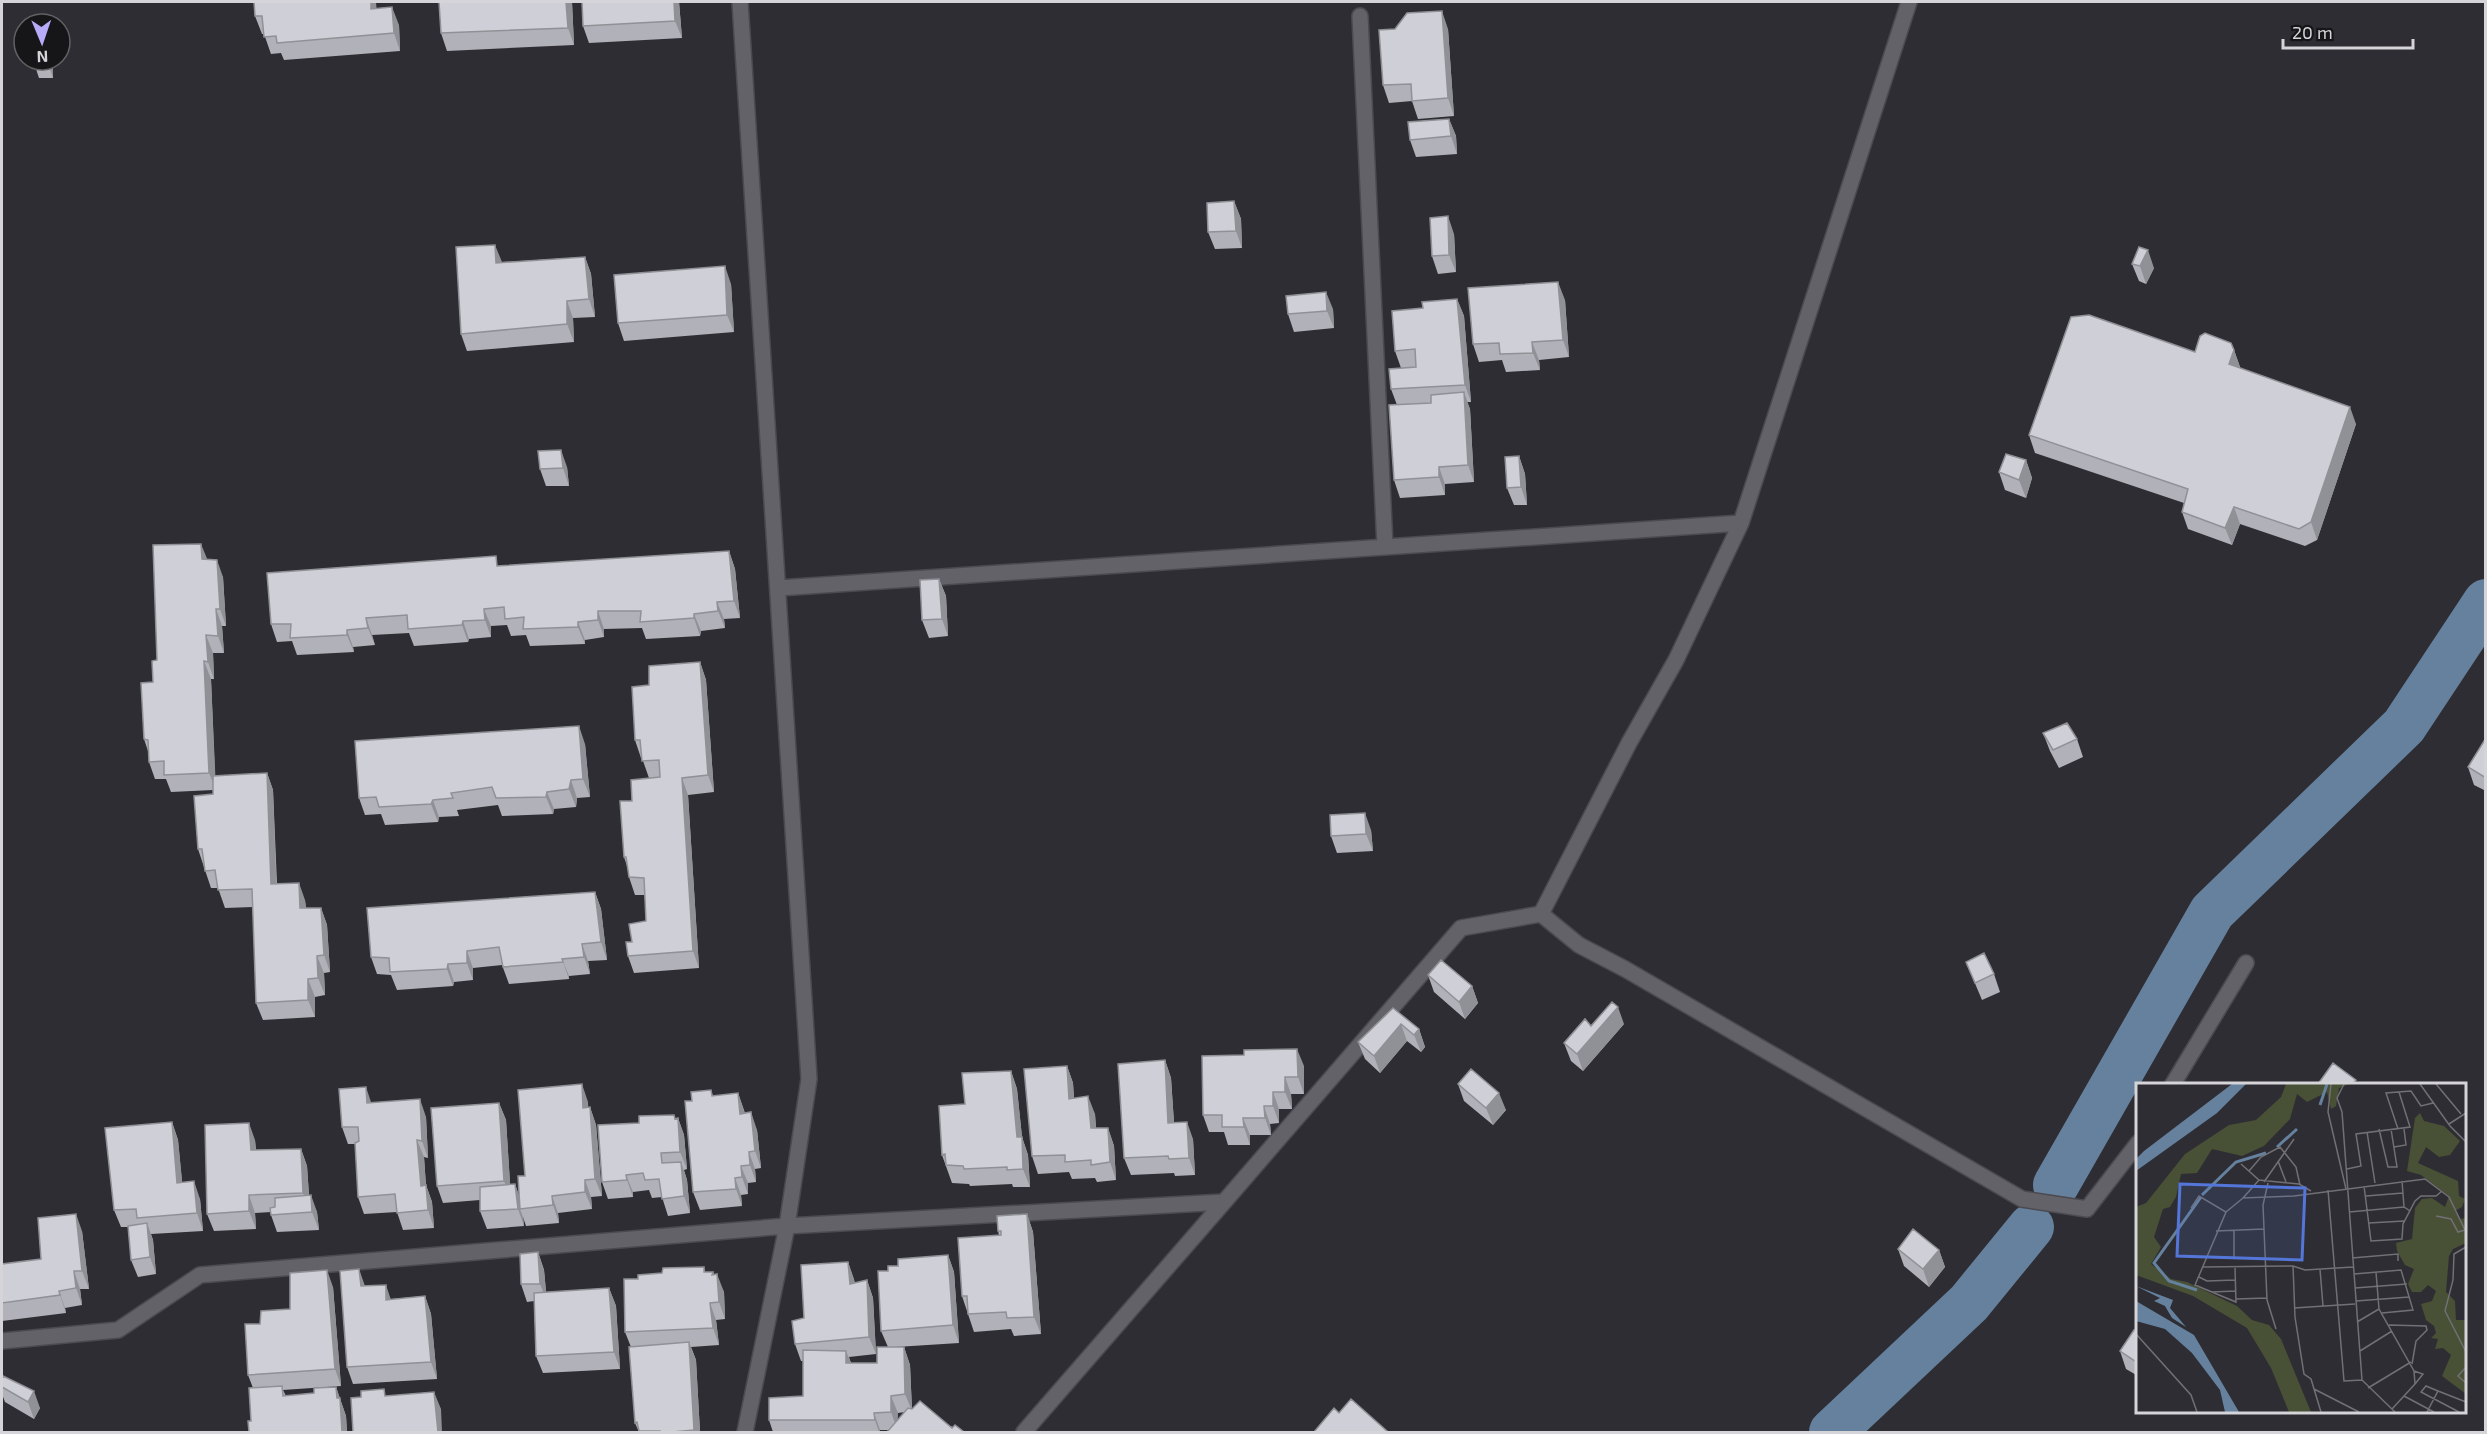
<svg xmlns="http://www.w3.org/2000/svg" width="2487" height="1434" viewBox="0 0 2487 1434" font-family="'Exo 2',sans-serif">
	<rect width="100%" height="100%" fill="#2e2d33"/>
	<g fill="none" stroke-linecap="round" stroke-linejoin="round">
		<path stroke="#65819d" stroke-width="46" d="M2056,1185L2212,912L2404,726L2486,602
			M1832,1432L1969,1303L2031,1227"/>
		<g stroke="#4b4a50" stroke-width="18">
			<path id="minor" d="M740,2L809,1079L787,1226L745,1432
				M1909,2L1741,523L1676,660L1629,743L1541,914L1579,945L1625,969L2022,1199L2087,1209L2138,1143
				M1360,16L1385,547
				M779,588L1741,523
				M2173,1084L2246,963
				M1224,1202L1461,928L1541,914
				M2,1341L118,1330L200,1275L787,1226L1224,1202L1024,1432"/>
		</g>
		<use href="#minor" stroke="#636269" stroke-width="15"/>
	</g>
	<path fill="#b1b2b9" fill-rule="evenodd" d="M254,2H376V8L399,25L400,51L284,60L281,53L271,54L264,34H262L255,16Z
		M572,2L574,45L447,51L441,33Z
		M582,2H679L682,38L589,43L583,26Z
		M1448,29L1454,116L1418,119L1412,101L1389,103L1383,85Z
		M33,60H53V78H39Z
		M1449,119L1456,136L1457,154L1416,157L1410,140Z
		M1234,201L1241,219L1242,248L1215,249L1208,232Z
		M1454,234L1456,272L1438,274L1432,256Z
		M585,257L591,274L595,317L573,318L574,342L467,351L461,334L502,262Z
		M2132,264L2154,268L2146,284L2139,281Z
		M731,284L734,332L624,341L618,323Z
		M1457,299L1464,316L1471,402H1467L1470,409L1474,482L1445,484V495L1400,498L1394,480L1397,405L1391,389L1401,368L1395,351Z
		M1565,300L1569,357L1539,360L1540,370L1506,372L1502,360L1479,362L1473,344Z
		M1333,309L1334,328L1294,332L1288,314Z
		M2234,350L2240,367V368L2356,424L2317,540L2305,546L2240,524L2232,545L2188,529L2182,512L2184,503L2035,453L2029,435L2195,352Z
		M1519,456L1525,474L1527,505H1514L1507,488Z
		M2026,460L2032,478L2026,498L2005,490L1999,472Z
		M567,467L569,486H546L540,469Z
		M729,551L735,569L740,618L724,619L725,628L701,631L700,636L646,639L642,628L604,629V637L585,640V644L530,646L526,635L511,636L507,625L491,626V637L469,639L468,642L414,646L409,633L372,635L375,645L353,647L354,652L297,655L292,641L277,642L271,624L499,566Z
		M207,559L223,577L226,626H222L224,653H213L214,679H211L215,776L267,773L273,790L277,884L305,900L306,908H321L327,925L330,972L324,973L325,995L315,997V1017L263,1020L256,1003L253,907L225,908L218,888H211L198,849L213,794V790L171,792L166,779H155L149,762V754L144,739L157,660Z
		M939,579L946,596L948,636L929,638L922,620Z
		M700,662L706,680L714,792L688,795L699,968L634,973L628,956L632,942L646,921L645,895H635L629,877L628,869L624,857L632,801L649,778L642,758H641L635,740L649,685Z
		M2043,733L2077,739L2083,757L2059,768L2050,751Z
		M2486,738V791L2474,785L2468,767Z
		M585,744L590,797L577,798L576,807L554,809L553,814L502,816L498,805L457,810L459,816L439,817L438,822L385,825L381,814L365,815L359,798Z
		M1371,830L1373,851L1337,853L1331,836Z
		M595,892L601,909L607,960L588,961L590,974L569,976V979L509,984L502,965L473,968V980L454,982L453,986L397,990L391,975L377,974L371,957Z
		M1966,962L1994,974L2000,992L1982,1000Z
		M1428,975L1472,986L1478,1003L1465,1019L1434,992Z
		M1393,1008L1419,1029L1425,1047L1421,1052L1407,1041L1380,1073L1365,1059L1358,1042Z
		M1624,1024L1583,1071L1571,1061L1564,1043Z
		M1165,1060L1171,1078L1174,1122L1193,1139L1195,1175L1175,1176L1174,1173L1131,1175L1124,1158Z
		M1067,1066L1073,1083L1074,1098L1095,1114L1096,1128H1108L1114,1146L1116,1180L1097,1182L1095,1178L1072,1179L1069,1172L1038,1174L1032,1156Z
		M1304,1066V1094H1291L1292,1109H1279V1123L1270,1124L1271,1135H1250V1145H1228L1224,1132H1209L1203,1115Z
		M1011,1071L1017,1089L1022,1137L1028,1155L1030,1187H1013L1012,1184L970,1186L969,1184L952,1183L942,1155L965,1104Z
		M1458,1084L1506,1110L1493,1125L1464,1101Z
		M711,1090L713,1096L738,1093L745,1113L757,1130L761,1168L755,1169L756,1182L748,1183V1194L741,1195L742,1206L700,1210L693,1192L692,1101Z
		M372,1102L426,1117L428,1158L424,1157L426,1185L432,1202L434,1228L403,1230L397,1212L364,1214L358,1197L355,1144H348L342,1127Z
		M588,1102V1107H590L596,1125L602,1196L591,1197L592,1209L558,1213L559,1223L526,1226L523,1217L524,1226L487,1229L480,1211V1200L443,1203L437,1186L499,1103L506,1120L510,1184H515L519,1196L525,1176Z
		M678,1118L684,1135L687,1169L684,1170L687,1180L690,1213L668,1216L662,1197L652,1198L649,1190L633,1192V1197L608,1199L602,1182L639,1123Z
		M172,1122L178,1140L182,1182L200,1199L203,1231L151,1234L153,1240L156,1274L138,1277L131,1260L128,1227H121L114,1210Z
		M255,1140L256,1150L301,1149L307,1166L309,1195L317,1212L319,1230L277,1232L271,1215V1212L255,1213L256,1229L214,1231L207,1214Z
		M1027,1214L1033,1232L1041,1334L1014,1336L1011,1329L974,1332L962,1296L999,1235L998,1231Z
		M82,1231L89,1289H80L82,1305L65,1308L66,1313L2,1321V1264L41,1259Z
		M1898,1249L1939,1250L1945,1267L1929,1287L1904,1266Z
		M538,1252L544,1270L546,1292L609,1288L616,1306L620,1369L543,1373L536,1356L534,1301L527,1302L521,1284Z
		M948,1255L954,1272L959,1343L896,1347H904L910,1365L912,1409L964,1432L889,1430H880V1432H773L769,1420L803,1396V1361H801L795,1344L804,1318L848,1262L855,1283L867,1280L873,1298L876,1354L849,1357L851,1363H877L888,1347L881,1331L888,1271L898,1266ZM905,1412L897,1421L898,1413Z
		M704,1267L705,1272H713L724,1292L725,1319L716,1320L719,1345L691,1347L696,1360L700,1432H639L635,1423L631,1347L625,1332L638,1279L662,1273Z
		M365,1286L391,1299L425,1296L431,1314L437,1379L353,1384L347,1367Z
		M333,1287L341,1386L283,1390L286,1396L314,1393L336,1387L346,1416L347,1432H249L251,1421L253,1388L248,1375L260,1324Z
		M2138,1332V1376L2126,1369L2120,1351Z
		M2,1379L40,1408L34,1419L5,1402L2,1394Z"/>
	<path fill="#909196" d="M371,2H376L378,26L371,9Z
		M566,2H572L574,45L568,28Z
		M674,2H679L682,38L675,21Z
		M392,7L399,25L400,51L394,33Z
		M1442,11L1448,29L1454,116L1448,98Z
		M47,60H53V78Z
		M1449,119L1456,136L1457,154L1451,136Z
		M1234,201L1241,219L1242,248L1236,231Z
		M1448,216L1454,234L1456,272L1449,255Z
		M495,245L502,262L496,263Z
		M2148,250L2154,268L2146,284L2140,266Z
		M585,257L591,274L595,317L589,299Z
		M725,266L731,284L734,332L727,315Z
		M1558,282L1565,300L1569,357L1563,340Z
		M1326,292L1333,309L1334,328L1327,311Z
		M1457,299L1464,316L1471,402L1465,385Z
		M567,301L573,318L574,342L567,324Z
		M1532,342L1539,360L1540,370L1533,353Z
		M2234,350L2240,367L2235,382L2229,364Z
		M1464,392L1470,409L1474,482L1468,465Z
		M2350,407L2356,424L2317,540L2311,522Z
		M561,450L567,467L569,486L563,468Z
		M1519,456L1525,474L1527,505L1521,487Z
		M2026,460L2032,478L2026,498L2019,480Z
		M1439,467L1445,484V495L1439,477Z
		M2234,507L2240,524L2232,545L2225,528Z
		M201,544L208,561L202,559Z
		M729,551L735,569L740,618L734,601Z
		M217,560L223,577L226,626L220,609Z
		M939,579L946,596L948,636L942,619Z
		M717,602L724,619L725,628L718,611Z
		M216,609L222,626L224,653L218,636Z
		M484,609L491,626V637L485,620Z
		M598,611L604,629V637L598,620Z
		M694,614L701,631L700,636L694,618Z
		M366,618L372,635L375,645L368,628Z
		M463,621L469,639L468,642L462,625Z
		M578,622L585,640V644L578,627Z
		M347,630L353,647L354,652L347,635Z
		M206,635L213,653L214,679L208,662Z
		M204,661L211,679L216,790L209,773Z
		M700,662L706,680L714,792L708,775Z
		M579,726L585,744L590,797L583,779Z
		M267,773L273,790L277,901L271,884Z
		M682,778L688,795L699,968L693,951Z
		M571,780L577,798L576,807L569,789Z
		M547,792L554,809L553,814L546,797Z
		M433,800L439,817L438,822L431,804Z
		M1365,813L1371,830L1373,851L1366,834Z
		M299,883L305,900L307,925L300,908Z
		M595,892L601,909L607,960L601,942Z
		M321,908L327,925L330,972L324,955Z
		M582,944L588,961L590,974L584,957Z
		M467,951L473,968V980L467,963Z
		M317,956L324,973L325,995L318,978Z
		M562,959L569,976V979L563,962Z
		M448,964L454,982L453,986L447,969Z
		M308,979L315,997V1017L308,1000Z
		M1472,986L1478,1003L1465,1019L1459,1002Z
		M1618,1007L1624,1024L1583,1071L1577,1054Z
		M1401,1024L1407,1041L1380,1073L1374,1056Z
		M1419,1029L1425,1047L1421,1052L1414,1035Z
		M1297,1049L1304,1066V1094L1298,1077Z
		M1165,1060L1171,1078L1175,1140L1168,1123Z
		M1067,1066L1073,1083L1075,1117L1069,1099Z
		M1011,1071L1017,1089L1022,1137L1028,1155L1030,1187L1023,1169L1017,1137Z
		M1285,1077L1291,1094L1292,1109L1285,1092Z
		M582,1084L588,1102L589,1125L583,1108Z
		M366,1087L372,1105L367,1103Z
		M1273,1092L1279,1109V1123L1273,1106Z
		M738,1093L744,1111L746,1131L740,1114Z
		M1499,1093L1506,1110L1493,1125L1486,1108Z
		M1088,1096L1095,1114L1097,1146L1091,1128Z
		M420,1099L426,1117L428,1158L422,1141Z
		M499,1103L506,1120L511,1198L504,1181Z
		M1264,1106L1270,1124L1271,1135L1265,1118Z
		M590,1107L596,1125L602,1196L595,1179Z
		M751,1112L757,1130L761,1168L755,1151Z
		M678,1118L684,1135L687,1169L680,1152Z
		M1243,1118L1250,1135V1145L1244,1127Z
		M172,1122L178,1140L184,1200L177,1183Z
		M1187,1122L1193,1139L1195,1175L1189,1158Z
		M249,1123L255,1140L257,1168L251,1150Z
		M1108,1128L1114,1146L1116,1180L1110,1162Z
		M417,1140L424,1157L427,1203L421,1186Z
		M301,1149L307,1166L310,1210L303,1193Z
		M749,1152L755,1169L756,1182L750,1165Z
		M681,1162L687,1180L690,1213L684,1196Z
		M741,1166L748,1183V1194L742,1177Z
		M626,1175L633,1192V1197L627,1180Z
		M735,1178L741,1195L742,1206L736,1189Z
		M585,1180L591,1197L592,1209L585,1192Z
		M194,1181L200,1199L203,1231L197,1213Z
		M515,1184L521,1201L520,1209L523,1217L524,1226L518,1209Z
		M426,1185L432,1202L434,1228L428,1210Z
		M249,1195L255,1213L256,1229L249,1211Z
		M311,1195L317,1212L319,1230L312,1212Z
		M552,1196L558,1213L559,1223L553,1205Z
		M76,1214L82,1231L89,1289L82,1271Z
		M1027,1214L1033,1232L1041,1334L1034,1317Z
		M147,1223L153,1240L156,1274L150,1257Z
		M1939,1250L1945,1267L1929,1287L1923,1269Z
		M538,1252L544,1270L547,1301L540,1284Z
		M948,1255L954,1272L959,1343L953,1325Z
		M848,1262L854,1279L857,1301L850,1284Z
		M359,1269L365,1286H361Z
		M327,1270L333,1287L341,1386L335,1369Z
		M74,1271L80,1289L82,1305L76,1288Z
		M713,1272L718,1287L717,1274L724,1292L725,1319L719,1302L712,1275Z
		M867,1280L873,1298L876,1354L869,1337Z
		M386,1285L392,1303L386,1300Z
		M609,1288L616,1306L620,1369L614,1352Z
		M59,1291L65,1308L66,1313L60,1295Z
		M425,1296L431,1314L437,1379L431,1362Z
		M710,1303L716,1320L719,1345L713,1328Z
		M689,1342L696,1360L700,1432H695L694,1430Z
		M904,1347L910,1365L912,1411L905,1394Z
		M846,1351L853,1368L846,1363Z
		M336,1387L346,1416L347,1432H342Z
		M34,1391L40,1408L34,1419L28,1402Z
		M434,1392L441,1409L442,1432H438Z
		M891,1396L898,1413L897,1429L891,1412Z
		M874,1413L880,1430V1432H879L875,1420Z"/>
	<path fill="#cecfd7" stroke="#909196" stroke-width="1.5" d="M254,2H371V9L392,7L394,33L277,43L276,36L264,37L262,16H255Z
		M439,2H566L568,28L441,33Z
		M582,2H674L675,21L583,26Z
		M1442,11L1448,98L1412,101L1411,84L1383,85L1379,30L1395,29L1407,13Z
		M1449,119L1451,136L1410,140L1408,122Z
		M1234,201L1236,231L1208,232L1207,203Z
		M1448,216L1449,255L1432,256L1430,218Z
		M495,245L496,263L585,257L589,299L567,301V324L461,334L456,247Z
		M2139,247L2148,250L2140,266L2132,264Z
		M725,266L727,315L618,323L614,275Z
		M1558,282L1563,340L1532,342L1533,353L1500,354L1499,343L1473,344L1468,288Z
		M1326,292L1327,311L1288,314L1286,296Z
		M1457,299L1465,385L1391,389L1389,369L1416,367L1415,349L1395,351L1392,311L1423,308L1422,302Z
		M2089,315L2195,352L2200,336L2205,333L2231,343L2234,350L2229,364L2350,407L2311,522L2299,529L2234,507L2225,528L2182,512L2188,489L2029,435L2071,317Z
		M1464,392L1468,465L1439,467V477L1394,480L1389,405L1431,403V395Z
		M561,450L563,468L540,469L538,451Z
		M2006,454L2026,460L2019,480L1999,472Z
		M1519,456L1521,487L1507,488L1505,457Z
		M201,544L202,559L217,560L220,609H216L218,636L206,635L208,662L204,661L209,773L164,775V761L149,762L148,740L144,739L141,683L153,682L152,661L157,660L153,545Z
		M729,551L734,601L717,602L718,611L694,614V618L640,622L641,611H598V620L578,622V627L523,629L524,617L505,619L504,607L484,609L485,620L463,621L462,625L408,629L407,615L366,618L368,628L347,630V635L290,638L291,624H271L267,573L496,556L497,566Z
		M939,579L942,619L922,620L920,580Z
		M700,662L708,775L682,778L693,951L628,956L626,942H632L629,924L646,921L644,878L629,877L626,857H624L620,801H632L631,780L660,777L659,760L642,761L640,740H635L632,687L649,685V666Z
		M2067,723L2077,739L2053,750L2043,733Z
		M579,726L583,779L571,780L569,789L547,792L546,797L496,798L492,787L451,793L453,798L433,800L431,804L379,807L376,797L359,798L355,741Z
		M2486,738V778L2468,767Z
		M267,773L271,884L299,883L300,908H321L324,955L317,956L318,978L308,979V1000L256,1003L252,889L218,890L215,870L205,871L202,849H198L194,796L213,794V776Z
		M1365,813L1366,834L1331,836L1330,815Z
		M595,892L601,942L582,944L584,957L562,959L563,962L503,967L499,947L467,951V963L448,964L447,969L390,972L389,958L371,957L367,908Z
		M1984,953L1994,974L1975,983L1966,962Z
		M1441,960L1472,986L1459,1002L1428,975Z
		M1612,1002L1618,1007L1577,1054L1564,1043L1585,1019L1591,1026Z
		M1393,1008L1419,1029L1414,1035L1401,1024L1374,1056L1358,1042Z
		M1297,1049L1298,1077H1285V1092H1273V1106H1264L1265,1118H1243L1244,1127H1222V1115H1203L1202,1056L1244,1055V1050Z
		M1165,1060L1168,1123L1187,1122L1189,1158L1169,1159L1168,1156L1124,1158L1118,1064Z
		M2333,1063L2356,1080L2352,1084H2318Z
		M1067,1066L1069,1099L1088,1096L1091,1128H1108L1110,1162L1091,1165V1160L1065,1162V1155L1032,1156L1024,1069Z
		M1471,1069L1499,1093L1486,1108L1458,1084Z
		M1011,1071L1017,1137H1022L1023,1169L1007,1170V1167L964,1169L963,1166L946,1165L945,1154L942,1155L939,1106L965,1104L962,1073Z
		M582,1084L583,1108L590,1107L595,1179L585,1180V1192L552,1196L553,1205L520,1209L518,1176H525L518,1090Z
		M366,1087L367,1103L420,1099L422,1141L417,1140L421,1186L426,1185L428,1210L397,1213L395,1194L358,1197L355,1143L359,1141L358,1127H342L339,1089Z
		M711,1090L712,1096L738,1093L740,1114L751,1112L755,1151L749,1152L750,1165L741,1166L742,1177L735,1178L736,1189L693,1192L685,1101H692L691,1092Z
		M499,1103L504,1181L437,1186L431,1108Z
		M674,1115L675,1119L678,1118L680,1152L661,1153L662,1163L681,1162L684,1196L662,1199L659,1179L645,1180L643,1173L626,1175L627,1180L602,1182L598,1125L639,1123V1116Z
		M172,1122L177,1183L194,1181L197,1213L137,1218L136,1209L114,1210L105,1128Z
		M249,1123L251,1150L301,1149L303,1193L249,1195V1211L207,1214L205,1125Z
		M515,1184L518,1209L480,1211V1187Z
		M311,1195L312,1212L271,1215L270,1208L275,1207V1198Z
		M76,1214L82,1271H74L76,1288L59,1291L60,1295L2,1303V1264L41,1259L38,1218Z
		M1027,1214L1034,1317L1007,1318L1006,1312L968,1314L967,1296H962L958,1238L1001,1235V1231H998L997,1216Z
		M147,1223L150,1257L131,1260L128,1226Z
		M1913,1229L1939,1250L1923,1269L1898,1249Z
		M538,1252L540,1284H521L520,1254Z
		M948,1255L953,1325L881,1331L878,1271H888V1266H898V1259Z
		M848,1262L850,1284L867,1280L869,1337L795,1344L792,1321L804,1318L801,1265Z
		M704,1267V1272H713L712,1275L717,1274L719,1302L710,1303L713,1328L625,1332L624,1279H638V1275L662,1273L663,1268Z
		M359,1269L361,1286L386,1285V1300L425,1296L431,1362L347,1367L340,1271Z
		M327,1270L335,1369L248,1375L245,1324H260L261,1311L290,1309V1273Z
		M609,1288L614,1352L536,1356L534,1293Z
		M2134,1330L2138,1332V1363L2120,1351Z
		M689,1342L694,1430L672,1432H660V1431H639L637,1422L635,1423L629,1347Z
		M877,1347H904L905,1394L891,1396V1412L874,1413L875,1420H769V1398L803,1396V1350L846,1351V1363H877Z
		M3,1376L34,1391L28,1402L2,1387V1379Z
		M282,1386L283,1396L314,1393V1388L336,1387L337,1398H340L342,1432H249L248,1421H251L249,1388Z
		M384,1389L385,1396L434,1392L438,1432H353L351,1398L361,1397V1391Z
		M1351,1399L1388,1432H1314L1334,1408L1339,1413Z
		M920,1401L952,1428L955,1425L964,1432H887L908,1408L912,1409Z"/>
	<g transform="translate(2136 1083)">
		<rect width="330" height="330" fill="#2e2d33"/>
		<path d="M150,1H214L203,5L200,23L195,26L191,9L171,19L161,11L154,36L128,63L106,73L76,66L61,90L45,91L40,114L34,124L27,126L18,154L25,164L15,181L35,196L51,199L101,223L116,237L133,242L145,256L175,329H153L135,285L111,245L57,213L0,192V124L10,120L49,71L93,42L120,37L145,14ZM284,30L288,38L308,43L324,58L314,72L303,74L290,64L282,80L322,98L323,113L329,116L326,124L319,128L324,136L330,135V160L317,166L313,173L310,209L319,218L320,237H330V311L306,293L315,272L307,265L299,266L302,256L295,255L300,250L298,243L290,237L285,221L296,218L300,208L292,202L285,209H276L272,201L278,186L269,182L261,168L260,160L276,156L279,125L286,116L296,115L309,124L313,113L285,92L271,88L279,35Z" fill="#485036"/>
		<path d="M96,1H110L81,30L0,88V76L8,68ZM0,203L37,217L34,225L50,244L36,235L29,223L18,218L24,215ZM0,218L58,252L103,329H89L84,307L56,270L29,246L0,238Z" fill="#65819d"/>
		<path fill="none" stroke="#65819d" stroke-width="3" d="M184,22L191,1M141,64L161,46M66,112L100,79L130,70M61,207L33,198L18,180L65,114"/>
		<path fill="none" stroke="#717075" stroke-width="1.5" d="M195,1L192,29L210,106M208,1L201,15L206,29L226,297L259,329M284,1L314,43L330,59M300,1L325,31M313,41L330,30M243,46L252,84H261L255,46M262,46L250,10L275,8L285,23L297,20M231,49L239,100M258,64L270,62L268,46M142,78L150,99M105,81L123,97L163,101L175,108M211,86L225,83L220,51L274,44L263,9M113,88L125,74L144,64L160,84L164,102M123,97L107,115L158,113L289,96L313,114L329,147L322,149L315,136L300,133M266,98L268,124M128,99L158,56M132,100L127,122L131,217L140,246M228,103L235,158L266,156L267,141L279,118L285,113H300L306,108M192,107L208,298L226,297M230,113L267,110M55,125L63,113L90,129L59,202L100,219L99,185M90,129L107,115M213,129L268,124L274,128M233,140L268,138M98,147V174M80,148L128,146M330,164L318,171L317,197L309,228L330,269M216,175L262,171V178M157,183L159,234L168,291L175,296L185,329M67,184L157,183L169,187L217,184M184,186L187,223M240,189L243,226L278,288L279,301L256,326M218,191L265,187L277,227L246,230M63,194L71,198L99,197M219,205L271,201M75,209L100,208M100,216L131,215M220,218L273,214M158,225L219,221M221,239L243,226M253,242L290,243L291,247L280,258L276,281M0,251L55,312L61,329M224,268L256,248M330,284L322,293L330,300M278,288L287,291L279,301M232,305L275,279M178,306L223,329M302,308L290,303L285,309L323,329M268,313L298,329M291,329L302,308L330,319"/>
		<path fill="#5476d8" fill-opacity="0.15" stroke="#5476d8" stroke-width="3" d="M44,101L169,105L166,177L41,173Z"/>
		<rect width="330" height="330" fill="none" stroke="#d5d4d8" stroke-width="3"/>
	</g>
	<rect width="2487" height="1434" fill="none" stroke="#d5d4d8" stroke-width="6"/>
	<g transform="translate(42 42) rotate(178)"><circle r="28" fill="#161618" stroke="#626265" stroke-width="1.5"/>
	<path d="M0-4.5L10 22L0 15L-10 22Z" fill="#b7abf8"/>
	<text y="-9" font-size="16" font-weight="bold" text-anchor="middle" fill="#d5d4d8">N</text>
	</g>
	<path d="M2283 39v9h130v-9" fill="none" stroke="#d5d4d8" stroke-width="3"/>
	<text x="2292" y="39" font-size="18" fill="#d5d4d8" stroke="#161618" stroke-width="4.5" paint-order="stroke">20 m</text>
</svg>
